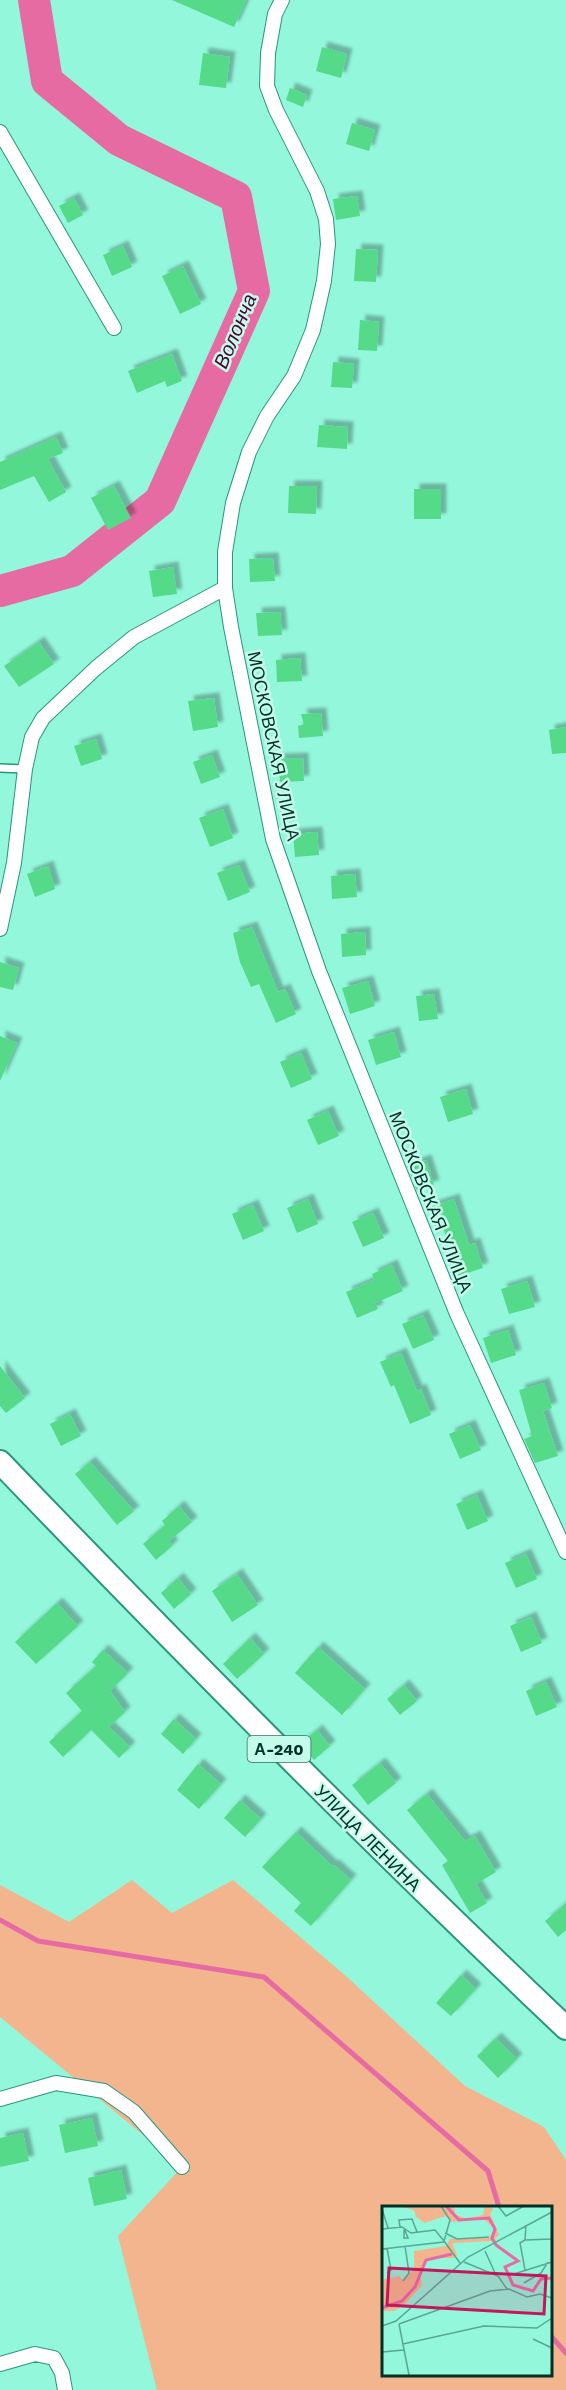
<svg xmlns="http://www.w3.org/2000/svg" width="566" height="2390" viewBox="0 0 566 2390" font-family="'Work Sans',sans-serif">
	<defs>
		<filter id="shadow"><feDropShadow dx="5.5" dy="-5.5" stdDeviation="1.5" flood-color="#0004"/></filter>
	</defs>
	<rect width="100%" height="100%" fill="#93f7db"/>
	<path fill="#f2b58e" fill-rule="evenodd" d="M132,1880L172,1913L233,1880L347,1977L465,2086L544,2127L566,2160V2390H157L118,2236L182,2167L0,2017V1885L69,1922ZM383,2207H550V2374H383Z"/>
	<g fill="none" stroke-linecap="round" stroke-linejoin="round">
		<path stroke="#e66ba3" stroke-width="5" d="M0,1920L38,1941L264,1977L488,2171L499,2207
			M550,2335L566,2353"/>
		<path stroke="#e66ba3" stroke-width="32" d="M0,591L72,571L160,501L254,291L236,197L119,140L47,81L34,0"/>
	</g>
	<path fill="#54da89" filter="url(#shadow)" d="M172,0H246L234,27Z
		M322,47L347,54L341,78L316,71Z
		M203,53L230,57L226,88L199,85Z
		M290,88L307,95L303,107L286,100Z
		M352,123L375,130L369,151L346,144Z
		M357,196L360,216L336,220L333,199Z
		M74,198L83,215L68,223L59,206Z
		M123,246L132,267L112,276L103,255Z
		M356,249L378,250L376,282L354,281Z
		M183,266L201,304L180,314L162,276Z
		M360,320L379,322L377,351L358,350Z
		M172,354L182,381L167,387L165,381L137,393L128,371Z
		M333,362L354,364L352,388L331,387Z
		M319,425L348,427L347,449L317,447Z
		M56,437L63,453L48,459L66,492L49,502L34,476L0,490V462Z
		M114,486L131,518L108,530L91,498Z
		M289,486H317L316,514L288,513Z
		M414,489H441V519H414Z
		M273,558L275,581L250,582L249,559Z
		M173,567L177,594L153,597L149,571Z
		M280,612L282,635L258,636L256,613Z
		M39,642L54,664L19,687L4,666Z
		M300,658L302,681L277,682L276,660Z
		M214,698L218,727L193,731L188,701Z
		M321,713L323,736L299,738L298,726L304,724L301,714Z
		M566,727V753L552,754L549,730Z
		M96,739L102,759L81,766L74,746Z
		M212,755L220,777L201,784L193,762Z
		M303,758L304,781L280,782L278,759Z
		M223,809L233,838L210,847L199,818Z
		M317,832L319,855L295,857L293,834Z
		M239,865L250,892L228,901L217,873Z
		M48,866L55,889L35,897L27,874Z
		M355,874L357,897L332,899L331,876Z
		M252,927L278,992L285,989L296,1014L276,1023L259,984L251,987L240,962L233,933Z
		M365,932L366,955L342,957L341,934Z
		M0,962L19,968L13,990L0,987Z
		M368,981L375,1006L350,1014L342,988Z
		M434,994L438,1019L419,1021L416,996Z
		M394,1032L401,1057L376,1065L368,1040Z
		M0,1036L17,1043L0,1081Z
		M301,1053L312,1079L291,1088L280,1062Z
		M466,1089L473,1114L448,1122L440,1097Z
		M328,1111L339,1136L318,1145L307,1120Z
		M426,1160L434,1185L417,1191L407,1166Z
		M308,1199L318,1224L297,1233L287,1208Z
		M454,1199L469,1245L475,1243L483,1268L458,1276L444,1230L437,1232L429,1207Z
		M253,1205L264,1231L243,1240L232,1214Z
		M373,1213L384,1238L363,1247L352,1222Z
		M392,1265L403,1291L375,1303L378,1309L357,1318L346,1292L374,1280L372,1274Z
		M527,1281L535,1307L509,1314L501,1289Z
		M423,1315L434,1340L413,1349L402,1324Z
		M508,1330L516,1355L491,1363L483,1338Z
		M401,1353L417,1391L421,1389L431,1415L410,1424L394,1385L391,1387L380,1362Z
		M0,1366L25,1398L6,1413L0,1406Z
		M544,1383L552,1408L543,1411L558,1456L535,1463L524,1439L532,1436L519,1390Z
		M70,1414L81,1436L61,1446L50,1424Z
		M470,1425L481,1450L460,1459L449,1434Z
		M90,1462L134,1511L117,1525L75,1474Z
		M477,1495L488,1521L467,1530L456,1504Z
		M179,1506L192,1522L169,1541L173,1545L156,1560L143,1544L165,1525L162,1521Z
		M526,1554L537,1579L516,1588L505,1563Z
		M237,1574L258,1605L232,1622L212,1591Z
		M178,1578L191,1594L174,1609L161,1593Z
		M57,1603L78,1626L36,1664L15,1642Z
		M531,1617L542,1643L521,1652L510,1626Z
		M250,1638L264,1654L237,1679L223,1664Z
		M318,1647L365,1689L342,1715L295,1673Z
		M103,1650L128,1673L110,1691L125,1712L109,1727L130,1747L119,1758L91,1730L63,1757L49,1742L82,1711L66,1693L96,1666L92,1662Z
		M546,1682L557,1707L536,1716L526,1691Z
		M404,1685L417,1701L400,1715L387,1699Z
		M174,1719L196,1739L183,1754L161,1734Z
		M317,1730L330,1746L314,1760L300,1744Z
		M380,1763L396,1783L368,1805L352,1785Z
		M198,1764L221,1784L199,1809L177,1790Z
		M427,1794L465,1841L475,1836L496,1872L476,1884L487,1903L470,1913L442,1865L448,1861L407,1810Z
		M240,1800L261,1819L245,1837L224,1818Z
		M296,1832L332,1866L334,1865L351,1880L311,1926L294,1911L301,1903L262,1867Z
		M566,1903V1930L558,1937L545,1921Z
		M461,1975L476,1989L451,2016L436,2003Z
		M496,2038L517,2059L498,2078L477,2056Z
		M92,2118L98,2146L65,2153L59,2125Z
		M23,2133L29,2161L0,2167V2138Z
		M121,2170L127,2199L94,2206L88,2178Z"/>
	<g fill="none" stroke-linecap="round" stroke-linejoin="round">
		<g stroke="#2a967d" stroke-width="10">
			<path id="service" d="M0,768L25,769"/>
		</g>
		<g stroke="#2a967d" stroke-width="16">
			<path id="minor" d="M282,0L275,14L268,53L267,86L276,110L317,191L326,219L328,244L324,281L313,330L294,376L267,416L249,452L233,503L225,552V588L231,627L273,839L319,971L457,1314L566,1552
				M0,132L114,328
				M0,929L14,863L25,769L32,737L43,718L96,668L134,637L225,588
				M0,2099L56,2083L104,2091L134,2112L182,2167
				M0,2364L35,2354L54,2358L62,2373L65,2390"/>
		</g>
		<g stroke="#2a967d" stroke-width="26">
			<path id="primary" d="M0,1462C185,1655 372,1844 566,2028"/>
		</g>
		<use href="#service" stroke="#fff" stroke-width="7"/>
		<use href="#minor" stroke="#fff" stroke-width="14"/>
		<use href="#primary" stroke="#fff" stroke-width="22"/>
	</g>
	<g text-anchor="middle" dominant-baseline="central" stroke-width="5" stroke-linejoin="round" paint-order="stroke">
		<rect fill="#c3fcea" stroke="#3b6d61" stroke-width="1.5" x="247.5" y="1736" width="63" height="26" rx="4.5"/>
		<g font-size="16" font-weight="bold" fill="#013026">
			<text x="279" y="1749">А-240</text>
		</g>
		<g font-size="18" fill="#013026" stroke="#c3fcea">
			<text transform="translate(274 746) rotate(78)">МОСКОВСКАЯ УЛИЦА</text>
			<text transform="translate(431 1202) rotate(68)">МОСКОВСКАЯ УЛИЦА</text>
			<text transform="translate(368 1838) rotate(45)">УЛИЦА ЛЕНИНА</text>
		</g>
		<g font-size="20" font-style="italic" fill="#520230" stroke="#c3fcea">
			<text transform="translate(235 331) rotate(-67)">Волонча</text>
		</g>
	</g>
	<g transform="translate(382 2206)">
		<rect width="170" height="170" fill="#93f7db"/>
		<path d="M16,0H72L73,8L84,13L101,9L103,0H107L111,3L108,8L117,29L110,35L70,37L75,49L72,52H52L44,56L38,68L40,79L22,99L12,105H0V74L17,70L21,74L32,63V45L64,40L68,33L107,32L111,28V21L101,13L71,16L63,10L43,17L34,11L32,4Z" fill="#f2b58e"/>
		<path fill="none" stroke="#e66ba3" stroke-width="3" d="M64,0L77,14L107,12L113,23L110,32L114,39L136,55L123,61L131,79L151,85L159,73L170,72M0,102L20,95L33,81L44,54L70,48"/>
		<path fill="none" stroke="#59a793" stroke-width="1.5" d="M59,0L68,14L62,35L78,57M116,0L124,10L142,0M0,3L6,22M18,21L17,14L30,13L35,26M0,23L20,21L29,27L53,24L62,35M22,24V32H26L22,22M63,27L75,33L107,31M143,34L170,33M0,43L62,36M103,45L114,69M82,56L116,70L125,83M143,64L138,37L143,34L144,19M5,67L9,64L5,42M132,68L170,56M21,75L27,67L23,40M142,77L159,67L166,56M17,118L108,85L127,83L145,91L158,88L170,92M17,118L27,169M0,120L14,115L86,51L170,6M151,133L170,142M21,138L102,120L155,122L170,112M0,146L22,144"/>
		<path fill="#c2185b" fill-opacity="0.15" stroke="#c2185b" stroke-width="3" d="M7,62L164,70L162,108L5,99Z"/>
		<rect width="170" height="170" fill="none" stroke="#013026" stroke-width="3"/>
	</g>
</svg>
